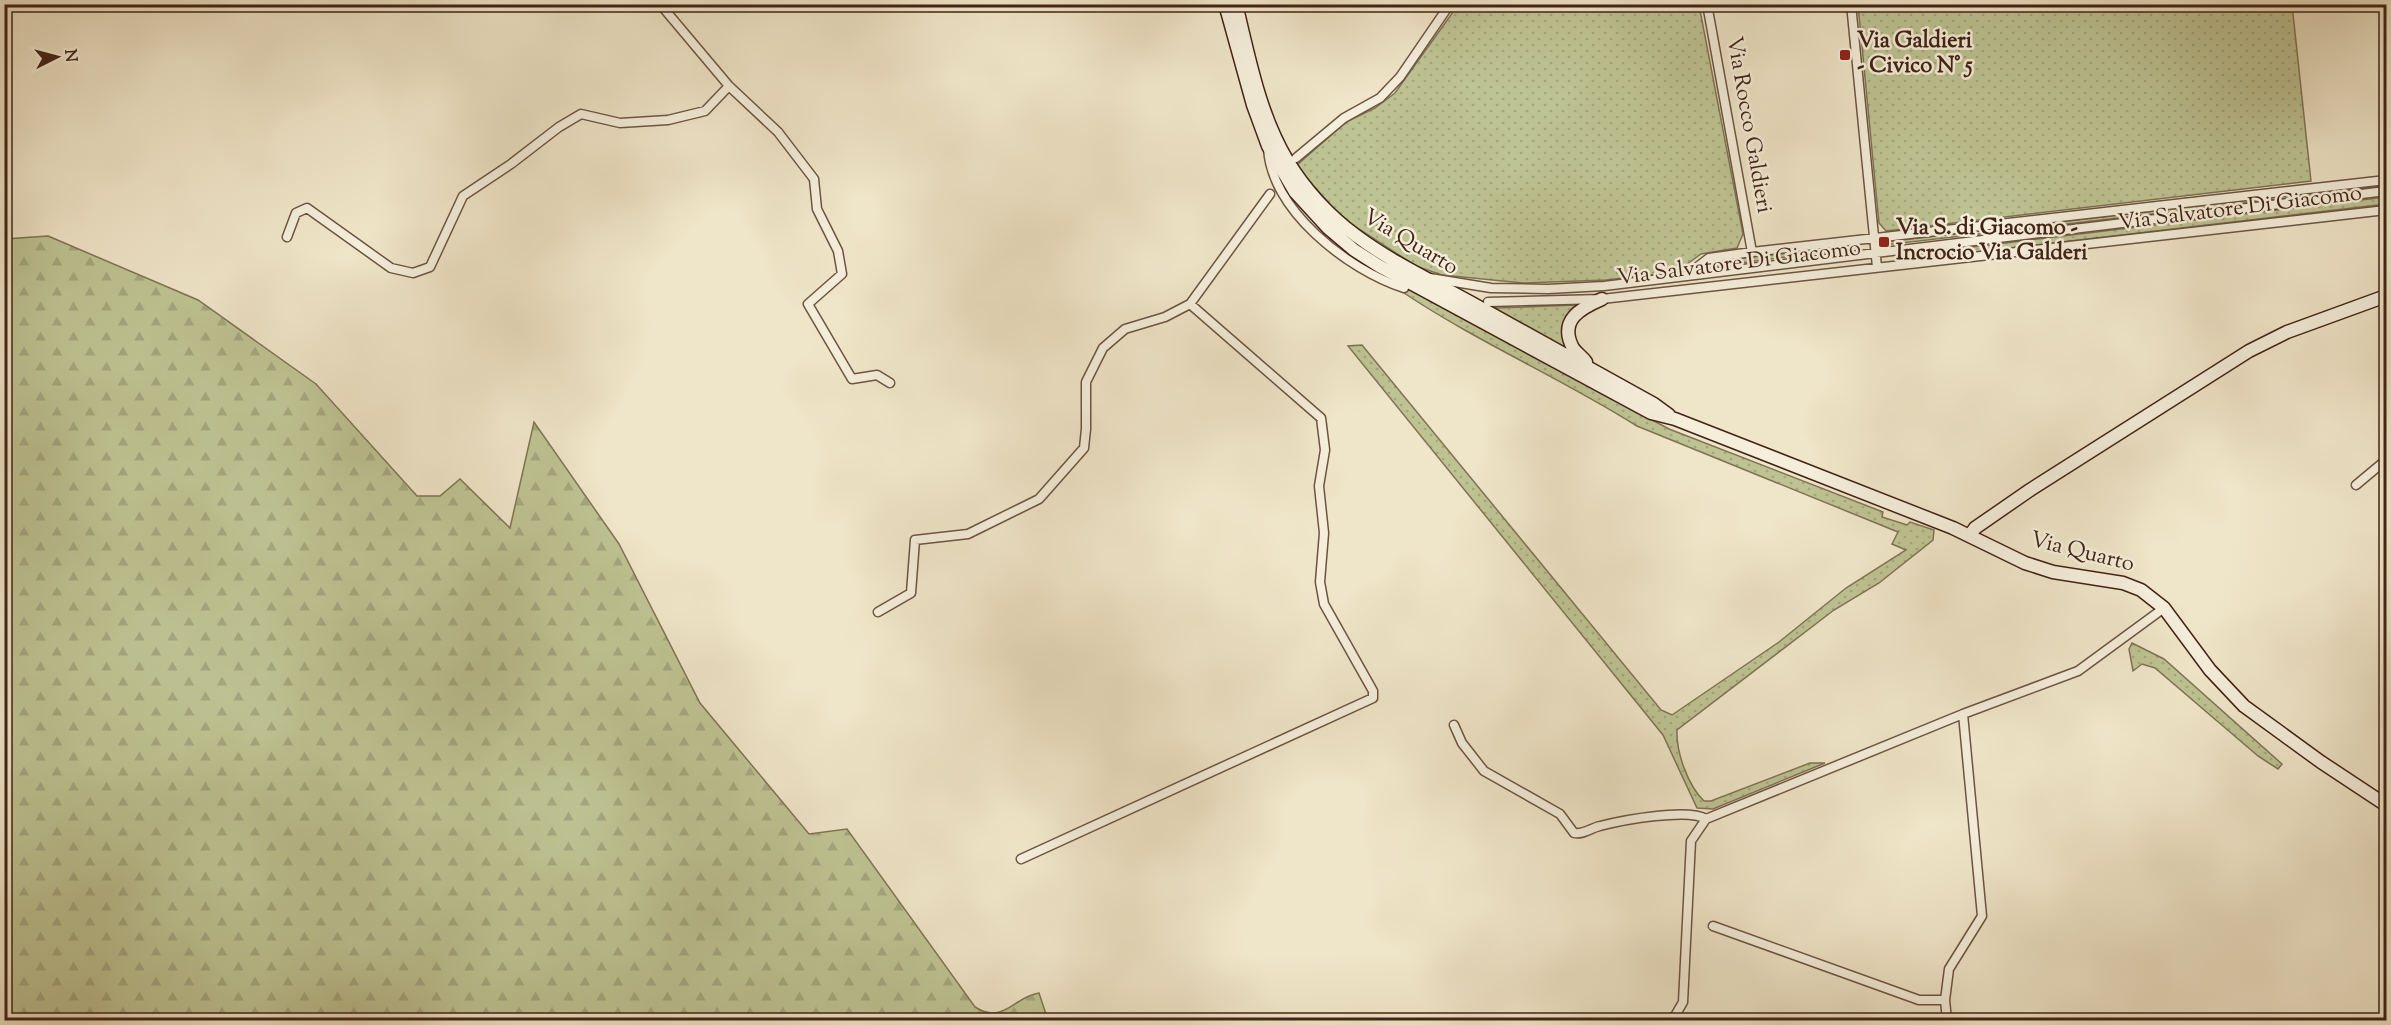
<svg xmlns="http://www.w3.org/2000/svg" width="2391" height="1025" viewBox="0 0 2391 1025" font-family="'Sorts Mill Goudy',serif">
	<defs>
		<pattern id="grass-dots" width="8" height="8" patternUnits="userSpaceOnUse" patternTransform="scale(1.5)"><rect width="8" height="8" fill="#bec393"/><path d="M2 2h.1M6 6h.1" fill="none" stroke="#a4a77e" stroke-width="1.8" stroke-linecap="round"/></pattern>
		<pattern id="forest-firs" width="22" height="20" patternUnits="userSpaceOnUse" patternTransform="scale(1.5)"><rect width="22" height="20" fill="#bec393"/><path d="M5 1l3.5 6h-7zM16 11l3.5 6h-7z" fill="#a4a77e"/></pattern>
	</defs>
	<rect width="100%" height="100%" fill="#efe5c8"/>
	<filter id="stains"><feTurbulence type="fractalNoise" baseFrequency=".00333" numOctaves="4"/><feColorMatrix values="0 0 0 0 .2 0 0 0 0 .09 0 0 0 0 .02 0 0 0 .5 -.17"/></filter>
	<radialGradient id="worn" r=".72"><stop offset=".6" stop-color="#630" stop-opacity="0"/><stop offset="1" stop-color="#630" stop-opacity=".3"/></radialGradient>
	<path fill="url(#grass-dots)" stroke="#807354" stroke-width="1.5" d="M1458,5H1699L1743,234L1737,248L1701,254L1676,272L1606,280L1523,283L1442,275L1416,266L1342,218L1296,166L1346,122L1375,108L1395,93Z
		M1858,5H2292L2311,181L1886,231L1879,223Z
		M2386,184V187L1884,245V242Z
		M2386,197V204L1942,256H1898Z
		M1860,245V247L1710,267L1709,262Z
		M1406,285L1432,302L1669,429L1883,512L1882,517L1907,525L1910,522L1934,530L1933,540L1879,583L1834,610L1677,730C1676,752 1688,786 1704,801H1711L1810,763H1825L1713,809L1697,808L1663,735L1348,346L1362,345L1661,710L1672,715L1779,642L1846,588L1906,550L1892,544L1898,532L1637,426C1561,378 1479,343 1404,293Z
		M1488,303L1497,308L1576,305L1568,316L1567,345L1561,348L1488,307Z
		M2132,643L2164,659L2282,764L2278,769L2258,756L2155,668L2142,664L2133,671L2129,649Z"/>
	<path fill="url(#forest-firs)" stroke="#807354" stroke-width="1.5" d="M48,236L198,300L316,384L417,496H440L460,479L510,528L534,422L619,544L700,703L809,834L847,829L975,1007C1004,1025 1013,997 1039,993L1048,1020H5V239Z"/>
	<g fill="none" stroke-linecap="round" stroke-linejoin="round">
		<g stroke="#6d5442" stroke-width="11">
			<path id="street" d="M660,4L729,86
				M1707,4L1752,252
				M1851,4L1877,267
				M1268,146C1269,209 1348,270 1404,288
				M1296,158L1344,118L1380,98L1400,77L1450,4
				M287,237L296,213L307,208L391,268L413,273L430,267L463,196L511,164L559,127L581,114L620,123L668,120L705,111L729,86L778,132L814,179L817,209L838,251L842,274L808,304L852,379L877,375L890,383
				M1687,275L1709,258L1752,252L2386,180
				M1430,278L1491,288L1548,289L1604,286L2386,191
				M1488,302L1602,299L2386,210
				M2356,485L2386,460
				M878,612L911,593L915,540L968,534L1039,499L1084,448L1086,429V382L1103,348L1125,329L1165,317L1190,304L1270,194
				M1454,725L1462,743L1484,771L1560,814L1574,833C1583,835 1591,828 1600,826C1623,820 1688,808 1706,819
				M1021,859L1373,698V691L1324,604L1320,582L1324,533L1319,486L1325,450L1321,418L1190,304
				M1713,926L1919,1000H1945
				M1666,1020L1675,1016L1683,1002L1691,841L1706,819L1963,714L2078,671L2164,608
				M1947,1020L1945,1000L1949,969L1982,916L1963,714"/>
		</g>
		<g stroke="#422316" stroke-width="15">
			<path id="secondary" d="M1225,4L1253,105L1268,146L1295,192L1328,228L1354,250L1379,266L1651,413L1675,419L1953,528L2025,563L2053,572L2123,583L2141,590L2164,608L2210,670L2244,706L2321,762L2386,805
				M1236,4C1249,57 1259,113 1287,160C1335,239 1402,264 1479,307C1537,339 1596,372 1654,404L1669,415
				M1586,362C1582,356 1577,354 1573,348C1558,320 1581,308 1602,299
				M1970,535L1975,528L2030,490L2249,351L2287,332L2386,296"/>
		</g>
		<use href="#street" stroke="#f5eedb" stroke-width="8"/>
		<use href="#secondary" stroke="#f5eedb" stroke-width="12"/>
	</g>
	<g fill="#8f2418" stroke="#f5eedb" stroke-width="2">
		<rect x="1839" y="49" width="12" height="12" rx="3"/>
		<rect x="1878" y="236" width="12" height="12" rx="3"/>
	</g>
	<g text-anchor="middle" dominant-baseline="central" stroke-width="5" stroke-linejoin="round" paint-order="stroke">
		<g font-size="22" font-weight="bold" fill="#422316" stroke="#f5eedb" text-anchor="start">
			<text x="1857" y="42">Via Galdieri<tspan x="1857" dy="25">- Civico N° 5</tspan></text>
			<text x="1896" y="229">Via S. di Giacomo -<tspan x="1896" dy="25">Incrocio Via Galderi</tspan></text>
		</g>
		<g font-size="22" fill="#422316" stroke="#f5eedb">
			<text transform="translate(1748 125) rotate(80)">Via Rocco Galdieri</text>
			<text transform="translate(2240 209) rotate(-7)">Via Salvatore Di Giacomo</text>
			<text transform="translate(1410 243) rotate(31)">Via Quarto</text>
			<text transform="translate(1739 264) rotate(-7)">Via Salvatore Di Giacomo</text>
			<text transform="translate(2082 553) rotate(14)">Via Quarto</text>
		</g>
	</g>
	<rect width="2391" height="1025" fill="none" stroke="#efe5c8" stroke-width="24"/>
	<rect x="6" y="6" width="2379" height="1013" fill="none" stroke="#422316" stroke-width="3"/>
	<rect x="12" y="12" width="2367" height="1001" fill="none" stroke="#422316" stroke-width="1.5"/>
	<g transform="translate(57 57) rotate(84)" stroke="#f5eedb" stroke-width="4.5" paint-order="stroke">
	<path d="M0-4.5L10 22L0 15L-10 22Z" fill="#422316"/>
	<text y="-9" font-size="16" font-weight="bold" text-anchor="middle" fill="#422316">N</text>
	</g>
	<rect width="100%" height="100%" filter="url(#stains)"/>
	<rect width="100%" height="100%" fill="url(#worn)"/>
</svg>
